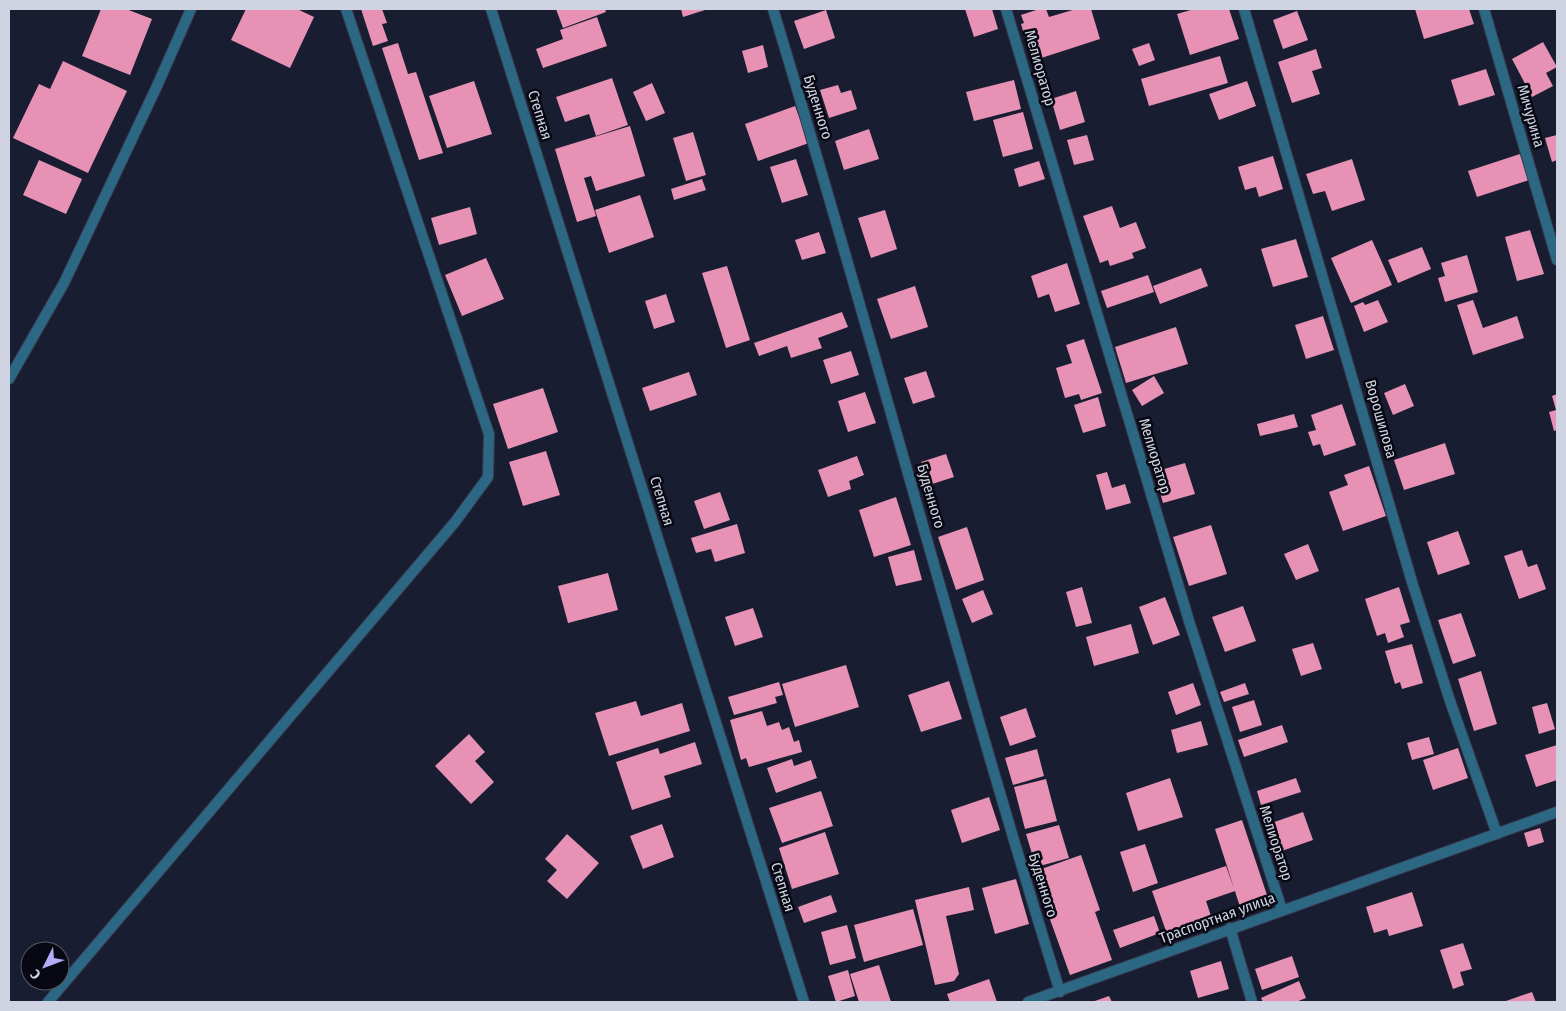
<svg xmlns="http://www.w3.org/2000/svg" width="1566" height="1011" viewBox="0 0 1566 1011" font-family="'Fira Sans Condensed',sans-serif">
	<rect width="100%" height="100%" fill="#191d32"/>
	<path fill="#e792b5" d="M101,9H126L152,19L130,75L82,56Z
		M246,9H297L314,17L290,68L231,40Z
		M361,9H382L387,23L382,24L388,41L373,46Z
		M556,9H605L606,12L563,28Z
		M681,9H705V10L683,17Z
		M965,9H992L998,29L974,37Z
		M1039,9H1046L1049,17L1076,9H1091L1100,39L1032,61L1021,24L1024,23L1021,15Z
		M1194,9H1229L1239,39L1190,55L1177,14Z
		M1415,9H1469L1474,24L1424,39Z
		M826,10L835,38L804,49L794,21Z
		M1297,11L1308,40L1283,49L1273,20Z
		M597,17L607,46L543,68L536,49L563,39L560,30Z
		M1543,42L1557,67L1546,73L1553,86L1532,97L1512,59Z
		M398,43L408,74L416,72L443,153L419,160L382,48Z
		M1149,43L1155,60L1139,66L1132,49Z
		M763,45L768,67L748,73L742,51Z
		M1316,49L1322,68L1312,71L1320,94L1292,103L1278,62Z
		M1220,56L1228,83L1149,106L1141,79Z
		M63,61L127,91L88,173L13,138L39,84L50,89Z
		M1486,69L1495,95L1459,106L1451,80Z
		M612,78L628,125L596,136L589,114L565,122L556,97Z
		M1014,80L1021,109L974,121L966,92Z
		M474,81L492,134L447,148L429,96Z
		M1247,81L1256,106L1219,120L1209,94Z
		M652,83L665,113L646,121L633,92Z
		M838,85L841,93L851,90L857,109L829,118L820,90Z
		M1076,91L1085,122L1060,130L1051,99Z
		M795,106L809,143L758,161L745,124Z
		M1023,112L1033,149L1003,157L993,120Z
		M630,126L645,176L596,191L591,176L584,178L596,216L577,222L555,149Z
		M869,129L879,159L844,170L835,141Z
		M693,132L706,175L686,181L673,138Z
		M1087,135L1094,160L1074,165L1067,140Z
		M1557,135V160L1552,162L1545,138Z
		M1520,154L1529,180L1477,197L1468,171Z
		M1273,156L1283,189L1259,197L1256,187L1245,190L1238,167Z
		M796,159L808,195L782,203L770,167Z
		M1352,159L1365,200L1332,211L1325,191L1313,194L1306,174Z
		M39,160L82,179L66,214L23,195Z
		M1039,161L1045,179L1019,187L1014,169Z
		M702,179L706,190L674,200L671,189Z
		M640,195L654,237L609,253L595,210Z
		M1112,206L1120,228L1136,222L1146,248L1132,253L1134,258L1110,266L1108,260L1100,263L1083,216Z
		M470,207L477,234L439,245L431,218Z
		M885,210L897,249L871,258L858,218Z
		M1530,230L1544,274L1517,281L1505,237Z
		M819,232L826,253L802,260L795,240Z
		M1296,239L1308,277L1273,287L1261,249Z
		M1372,240L1392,285L1351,303L1331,258Z
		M1422,247L1431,269L1398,283L1388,260Z
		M1467,255L1478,292L1445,302L1438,278L1445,276L1441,263Z
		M486,258L504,299L462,316L445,275Z
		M1067,263L1080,304L1055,312L1049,294L1038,298L1031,276Z
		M727,266L750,340L726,348L702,273Z
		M1201,268L1208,286L1160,304L1153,286Z
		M1148,275L1154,292L1107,308L1101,291Z
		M915,286L928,327L891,339L877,299Z
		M666,294L675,322L654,329L645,301Z
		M1378,300L1388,322L1364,332L1354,306L1363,302L1365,305Z
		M1473,300L1483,328L1517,316L1524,338L1473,355L1457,305Z
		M842,312L848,327L818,338L822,348L791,358L787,346L759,356L754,343Z
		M1323,316L1334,350L1306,359L1295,325Z
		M1176,327L1188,364L1126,383L1115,347Z
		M1084,339L1102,393L1081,400L1079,394L1065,398L1056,368L1072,363L1066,345Z
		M851,351L859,375L831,384L823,360Z
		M926,371L935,397L913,404L904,378Z
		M689,372L697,395L650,411L642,388Z
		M1154,376L1164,393L1142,406L1132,390Z
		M1405,384L1414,406L1393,415L1384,393Z
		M543,388L558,432L508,449L493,404Z
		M865,392L876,423L848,432L838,401Z
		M1557,394V430L1554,431L1549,412L1556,410L1552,396Z
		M1098,397L1106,426L1083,433L1074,405Z
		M1342,404L1356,445L1324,456L1320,444L1313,446L1308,432L1316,430L1311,415Z
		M1294,414L1298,427L1260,436L1257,424Z
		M1445,443L1455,474L1404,490L1394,460Z
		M546,451L560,495L523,506L509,462Z
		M946,454L954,477L929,485L921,462Z
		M857,456L864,475L849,481L851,489L828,497L818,470Z
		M1185,463L1195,494L1163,503L1154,472Z
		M1369,466L1386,516L1343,531L1329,492L1348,485L1344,475Z
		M1107,472L1112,488L1125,484L1131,503L1106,510L1096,475Z
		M720,492L730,520L704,529L694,501Z
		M896,497L911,545L874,557L859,510Z
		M737,524L745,553L715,562L711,549L696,553L691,538Z
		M1211,525L1227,574L1189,586L1173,537Z
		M967,527L984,580L956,590L938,537Z
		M1458,531L1470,564L1438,575L1427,542Z
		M1308,544L1319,571L1296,580L1284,554Z
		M914,550L922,580L896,586L888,557Z
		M1522,550L1528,567L1537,564L1546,589L1519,599L1504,556Z
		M608,573L618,610L568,623L558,586Z
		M1082,587L1092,623L1076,627L1066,592Z
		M1399,587L1410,622L1400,625L1404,637L1388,643L1385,633L1377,636L1365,599Z
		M983,590L993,614L972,623L962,599Z
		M1165,597L1180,635L1153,645L1139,607Z
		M1243,606L1256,641L1225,652L1212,617Z
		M753,608L763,637L735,646L725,617Z
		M1461,613L1476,656L1453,664L1438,620Z
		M1131,624L1139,653L1094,666L1086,637Z
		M1313,643L1322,669L1301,676L1292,649Z
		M1412,644L1423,683L1402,689L1400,682L1395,684L1385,651Z
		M846,665L859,707L795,727L782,684Z
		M1481,671L1497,724L1474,731L1458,679Z
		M949,681L962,719L921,732L908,695Z
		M779,682L783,695L775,697L777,703L734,715L728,697Z
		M1193,683L1201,705L1176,715L1168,692Z
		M1245,683L1249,694L1224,702L1220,692Z
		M1254,700L1262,725L1240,732L1232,707Z
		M636,701L641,716L682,703L690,731L609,756L595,713Z
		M1547,703L1555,729L1539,734L1532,707Z
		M1026,708L1036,737L1010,746L1000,717Z
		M762,711L767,726L779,722L782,730L789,727L794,742L799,740L802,752L749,767L746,758L741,760L730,720Z
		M1201,721L1208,745L1177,753L1171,730Z
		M1282,725L1288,742L1244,757L1238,740Z
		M469,734L485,752L475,761L494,782L471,804L435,766Z
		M1429,737L1434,754L1412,760L1407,743Z
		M695,742L702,764L664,776L671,797L632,810L616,762L658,748L660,754Z
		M1557,745V780L1536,787L1525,755Z
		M1458,748L1468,778L1433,790L1423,760Z
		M1037,749L1044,776L1013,785L1005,758Z
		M792,759L794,766L811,760L817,778L776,793L767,768Z
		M1170,778L1183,817L1138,831L1126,793Z
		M1296,778L1301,792L1261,805L1257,791Z
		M1046,779L1057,821L1025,829L1014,787Z
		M821,791L833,826L782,843L769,808Z
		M989,797L1000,830L962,843L951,810Z
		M1303,812L1313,840L1276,853L1266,825Z
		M1242,820L1269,901L1241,910L1215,829Z
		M662,824L674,857L643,869L630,836Z
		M1059,825L1069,858L1036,867L1026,834Z
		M1540,828L1544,842L1528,847L1524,833Z
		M825,832L839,874L792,889L779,848Z
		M567,834L599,863L567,899L547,881L557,870L545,859Z
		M1145,844L1158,883L1133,892L1120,852Z
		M1081,855L1100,910L1095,912L1112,960L1070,975L1033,872Z
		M1226,866L1235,891L1206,901L1213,922L1168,937L1152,891Z
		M1016,879L1029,924L995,934L982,888Z
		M969,887L974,910L946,916L959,974L954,981L935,985L915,900Z
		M1412,892L1423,926L1389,936L1387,929L1374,933L1366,907Z
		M831,895L837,912L804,923L798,907Z
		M913,909L923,945L864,962L854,925Z
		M1154,916L1160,933L1120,948L1113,930Z
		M847,925L856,958L830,965L821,932Z
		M1463,943L1472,969L1460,972L1464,985L1453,989L1440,950Z
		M1292,956L1299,977L1262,990L1255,969Z
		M1221,961L1229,989L1198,998L1190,971Z
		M879,965L891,1002H859L850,974Z
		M848,970L855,996L836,1002L828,976Z
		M989,979L997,1002H950L947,994Z
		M1299,981L1306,998L1296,1002H1263L1261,998Z
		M1532,992L1536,1002H1503Z
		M1109,996L1112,1002H1092Z"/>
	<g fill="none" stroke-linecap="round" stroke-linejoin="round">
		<g stroke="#363a4e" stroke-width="12">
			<path id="street" d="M491,9L804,1002
				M773,9C872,335 959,666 1060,992
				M1006,9L1189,621L1282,910
				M1244,9L1412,582L1450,701L1497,834
				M1484,9L1557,260
				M9,379L64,283L157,86L191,9
				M1230,928L1252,1002
				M48,1002L455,522L488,477L489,434L346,9
				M1028,1002L1557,812"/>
		</g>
		<use href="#street" stroke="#2c6884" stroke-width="10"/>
	</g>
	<g text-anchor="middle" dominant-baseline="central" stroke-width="5" stroke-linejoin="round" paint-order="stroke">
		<g font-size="15" fill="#cfd3e2" stroke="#070811">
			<text transform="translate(1040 68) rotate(74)">Мелиоратор</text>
			<text transform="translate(818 107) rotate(73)">Буденного</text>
			<text transform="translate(540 115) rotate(73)">Степная</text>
			<text transform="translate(1531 116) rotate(74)">Мичурина</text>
			<text transform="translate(1381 419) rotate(74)">Ворошилова</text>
			<text transform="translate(1155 456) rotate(73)">Мелиоратор</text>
			<text transform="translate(931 496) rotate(74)">Буденного</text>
			<text transform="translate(662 501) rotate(73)">Степная</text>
			<text transform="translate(1276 843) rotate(72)">Мелиоратор</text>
			<text transform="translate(1043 885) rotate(73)">Буденного</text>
			<text transform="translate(783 887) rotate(73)">Степная</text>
			<text transform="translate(1217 918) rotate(-20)">Траспортная улица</text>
		</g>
	</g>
	<rect width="1566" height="1011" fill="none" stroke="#cfd3e2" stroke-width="20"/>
	<g transform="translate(45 966) rotate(228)"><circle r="24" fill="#070811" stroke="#575965"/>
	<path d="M0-4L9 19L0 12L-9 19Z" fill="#b3adf9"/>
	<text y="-8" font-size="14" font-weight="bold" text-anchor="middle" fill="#cfd3e2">С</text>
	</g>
</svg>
